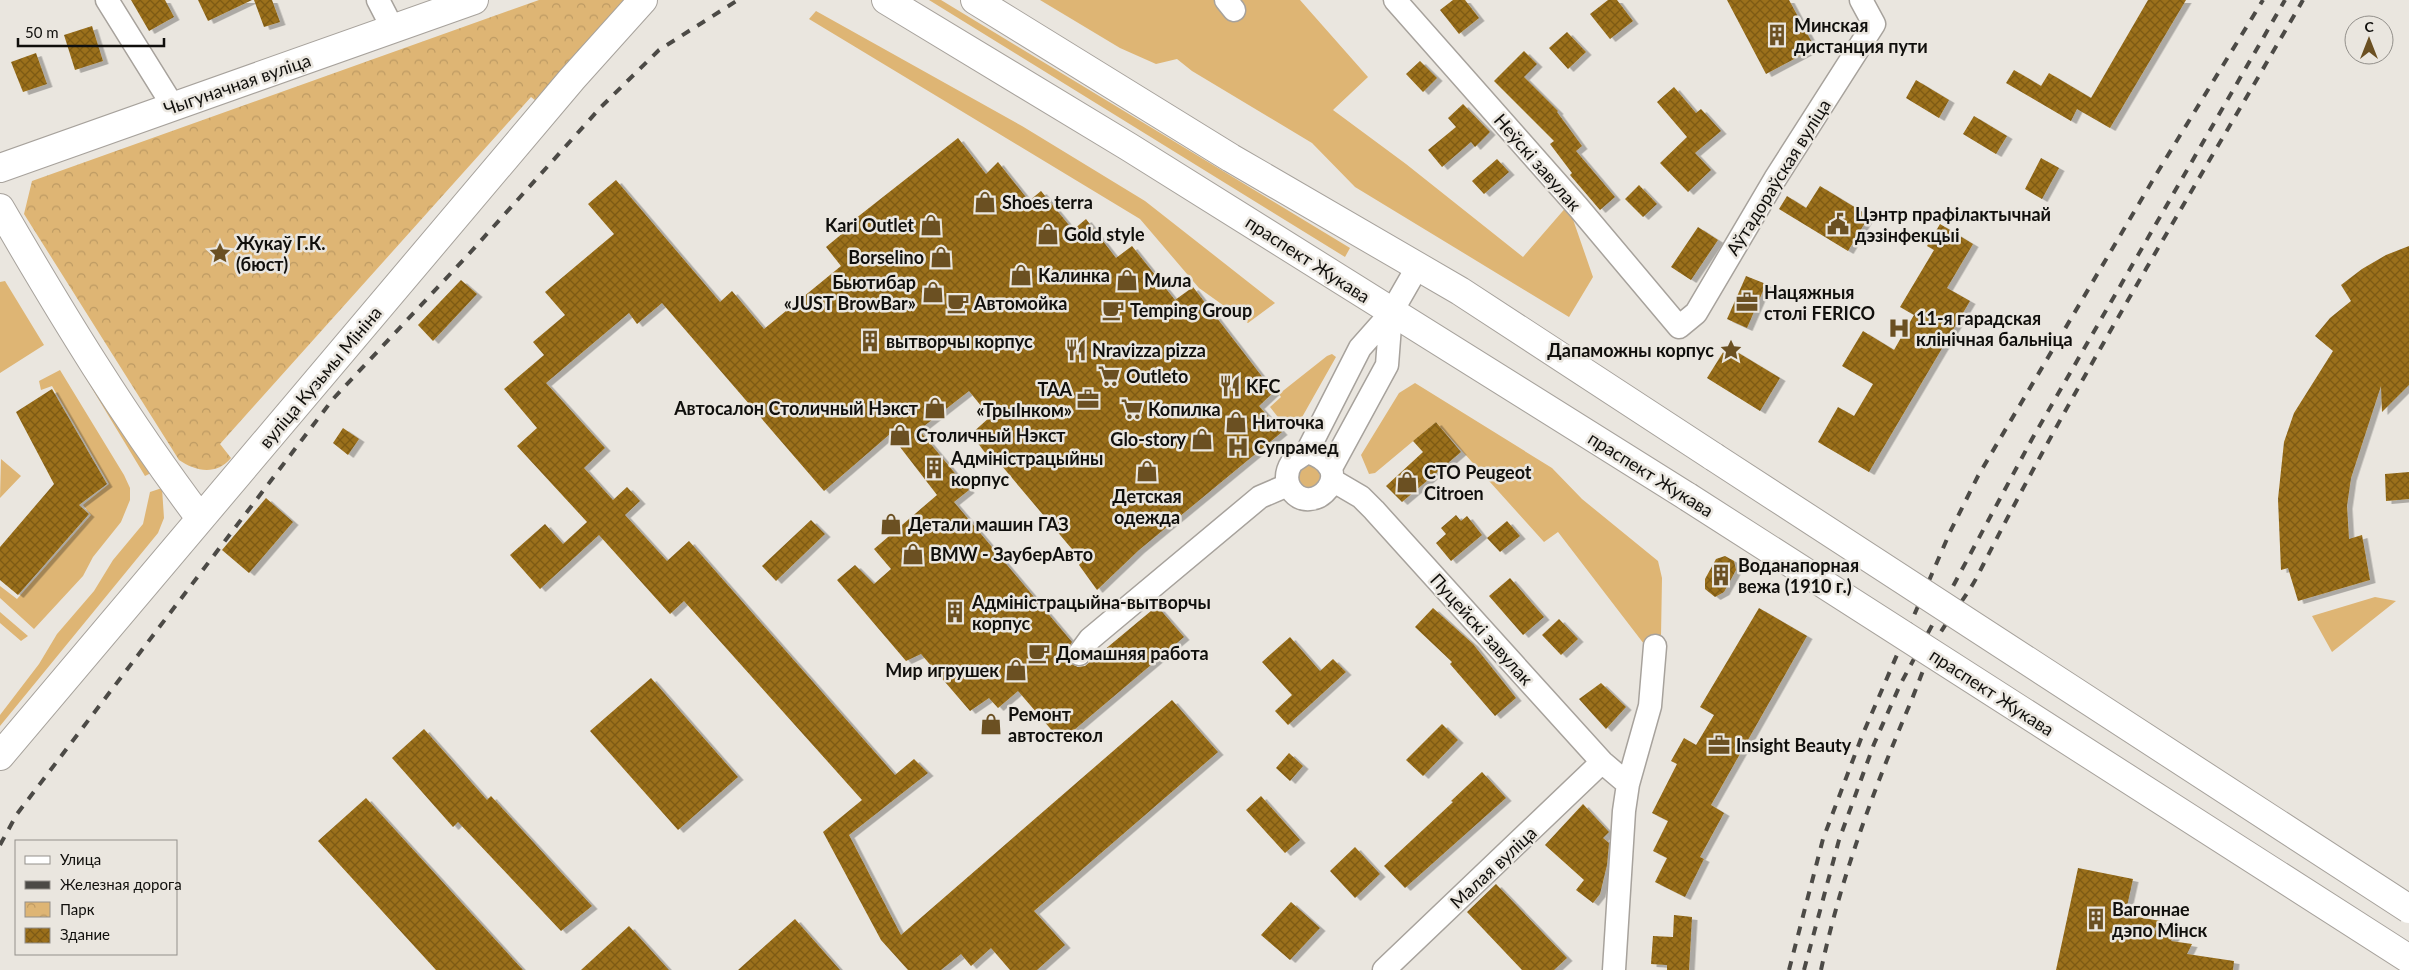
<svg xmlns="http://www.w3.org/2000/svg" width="2409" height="970" viewBox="0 0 2409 970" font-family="Lato,sans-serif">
	<defs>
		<pattern id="park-crowns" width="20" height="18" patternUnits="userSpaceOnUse" patternTransform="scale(1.25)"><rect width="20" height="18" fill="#deb574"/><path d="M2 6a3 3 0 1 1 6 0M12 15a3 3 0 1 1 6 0" fill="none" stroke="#bd9a63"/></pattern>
		<pattern id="building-cross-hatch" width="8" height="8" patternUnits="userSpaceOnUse" patternTransform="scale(1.25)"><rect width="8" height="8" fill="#9b6f1a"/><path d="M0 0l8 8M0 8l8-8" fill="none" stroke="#7d5a16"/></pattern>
		<filter id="shadow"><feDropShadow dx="5.5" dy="3" stdDeviation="0" flood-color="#0004"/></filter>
	</defs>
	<rect width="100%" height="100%" fill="#eae6df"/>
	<path fill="#deb574" d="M929,0H941L1350,248L1345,257Z
		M1040,0H1300L1368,77L1333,110L1406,164L1523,257L1568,205L1593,277L1569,317L1355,187L1312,143L1192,71L1177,59L1156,64L1120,48Z
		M816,11L1022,126L1145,201L1275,303L1248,323L1199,288L1140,219L809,19Z
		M5,281L44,345L0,373V282Z
		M1332,354L1336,357L1301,419L1288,430L1270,407L1281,397L1279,394L1327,356Z
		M79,367L86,370L151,473L145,476Z
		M60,370L124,475L130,488V500L121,522L93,557L83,576L34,629L0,598V586L17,599L91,515L83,505L109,484L52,386L41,390L39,381Z
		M1415,383L1552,468L1582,499L1658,561L1662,578L1661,636L1644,644L1558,532L1544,542L1436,422L1375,473L1369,474L1361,455L1399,393Z
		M1,459L21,476L0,498Z
		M1298 477a11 11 0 1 1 22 0a11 11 0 1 1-22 0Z
		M162,488L164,518L158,533L0,726V715L39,664L57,634L94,591L113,560L143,524L150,492Z
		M2375,597L2396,601L2332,652L2312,616Z
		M0,612L28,636L21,641L0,623Z"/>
	<path fill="url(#park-crowns)" d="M539,0H628L540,104L531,97L220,444L231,458C216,476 195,471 179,460L24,214L32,181Z"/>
	<path fill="url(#building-cross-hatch)" filter="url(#shadow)" d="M131,0H165L174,17L149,31Z
		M198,0H252L208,21Z
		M254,0H272L280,22L264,27Z
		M1453,0H1465L1479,18L1459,34L1440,10Z
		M1608,0H1617L1633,21L1610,39L1590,14Z
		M1727,0H1789L1815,48L1766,74Z
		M2148,0H2186L2110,128L2077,109L2071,121L2006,83L2014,70L2041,86L2049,73L2091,98Z
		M92,26L103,61L75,70L64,35Z
		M1567,32L1586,52L1568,69L1549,48Z
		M1524,51L1537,64L1524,77L1558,111L1557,112L1582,146L1576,151L1615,197L1600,210L1570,175L1572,173L1550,144L1554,141L1494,81Z
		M36,53L47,84L23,92L11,62Z
		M1420,61L1437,78L1423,92L1406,74Z
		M1916,80L1949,100L1939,118L1906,98Z
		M1674,87L1696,113L1701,109L1721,131L1695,153L1711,170L1688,192L1660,163L1687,137L1657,102Z
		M1463,104L1490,132L1475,147L1471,142L1442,167L1428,150L1456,127L1448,118Z
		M1974,116L2007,136L1996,154L1963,134Z
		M958,138L986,174L998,162L1029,201L1041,191L1073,230L1086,219L1116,258L1132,246L1175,300L1193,287L1274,392L1259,406L1282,432L1139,550L1097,590L1079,565L1082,561L996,459L992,462L971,434L990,417L969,391L919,430L969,490L954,502L1072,642L1066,653L1071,664L1078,667L1085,666L1157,606L1184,637L1061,741L1018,691L998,708L989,698L970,711L921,654L906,661L837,580L855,565L874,584L891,569L874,549L937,495L890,434L824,491L662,303L637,324L629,313L546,383L605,448L584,468L613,500L627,487L640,501L625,515L667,561L689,541L895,775L914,759L928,773L849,835L901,935L1172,700L1218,752L1034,911L1065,945L1037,970H1010L991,948L971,966L961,954L941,970H908L881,940L823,832L862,800L684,601L670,614L599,535L540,589L510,555L545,524L563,544L587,522L517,446L537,428L504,389L544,355L533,342L565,315L545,292L614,234L588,204L616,180L720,302L732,291L764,329L841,266L826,247L843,233L841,230Z
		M2041,158L2059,168L2042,199L2025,189Z
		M1497,159L1509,172L1484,194L1472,181Z
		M1639,185L1657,204L1643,217L1625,199Z
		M1820,186L1869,216L1848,251L1779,209L1787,196L1806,208Z
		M1940,224L1973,244L1947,288L1970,301L1869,472L1818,442L1838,407L1854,416L1873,384L1842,366L1863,331L1894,350L1914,315L1900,307L1934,250L1927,246Z
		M1698,227L1718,240L1691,280L1671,267Z
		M2409,246V385L2382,412L2381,386L2351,478L2347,506L2349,539L2362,535L2370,580L2298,601L2288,568L2281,570L2278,499L2284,442L2294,413L2333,351L2315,336L2330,318L2351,301L2341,285L2362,269L2386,255Z
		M1746,276L1766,284L1747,328L1727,319Z
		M461,280L477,294L433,341L418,325Z
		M1727,346L1780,378L1760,411L1707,378Z
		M52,389L107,484L79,505L89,514L18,595L0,580V547L54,484L16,412Z
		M1436,422L1461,452L1402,502L1386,486L1423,452L1413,441Z
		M343,428L359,439L348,455L333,443Z
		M2409,472V499L2386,501L2385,474Z
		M266,498L293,522L249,573L222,550Z
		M1456,515L1461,521L1467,516L1482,535L1451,561L1436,543L1446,534L1441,528Z
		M811,520L825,534L776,581L762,566Z
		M1507,521L1520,536L1500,552L1487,538Z
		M1725,556L1734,561L1736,570L1724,592L1715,597L1705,589V579L1716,559Z
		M1510,578L1544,617L1523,635L1489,596Z
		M1433,608L1473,644L1516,698L1495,716L1450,664L1452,662L1415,627Z
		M1759,608L1807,636L1711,805L1724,813L1700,857L1704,859L1685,897L1655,882L1667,858L1653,851L1668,821L1652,813L1677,764L1671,761L1684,738L1696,745L1714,715L1700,707Z
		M1559,619L1578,639L1561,655L1542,635Z
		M1290,637L1320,671L1333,659L1346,672L1288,725L1275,711L1292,695L1262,662Z
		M651,678L738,777L678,830L590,731Z
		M1601,683L1626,707L1606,729L1579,699Z
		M1442,724L1458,740L1423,776L1406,760Z
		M424,729L487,800L491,796L592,906L561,931L458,822L453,827L392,758Z
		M1289,753L1303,766L1290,781L1276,768Z
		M1482,772L1506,798L1405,888L1384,866L1453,802L1451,801Z
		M1261,796L1300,840L1285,853L1246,810Z
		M366,798L523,970H436L318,841Z
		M1583,804L1609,832L1603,838L1609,843L1607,865L1600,894L1593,903L1576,890L1584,880L1545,845Z
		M1355,847L1380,874L1355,898L1330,871Z
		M2078,868L2133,879L2125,915L2161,921L2153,930L2177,933L2171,941L2192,944L2187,954L2234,961L2233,970H2056Z
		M1496,884L1567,958L1554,970H1522L1467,912Z
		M1291,902L1320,928L1290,960L1261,935Z
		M1674,915L1692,917L1689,970H1667V965L1651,964L1653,936L1673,937Z
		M795,919L840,970H738Z
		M629,926L669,970H581Z"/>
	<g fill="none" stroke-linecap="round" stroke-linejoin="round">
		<g stroke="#a7a29c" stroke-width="25">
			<path id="minor" d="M107,0L173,106
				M378,0L393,29
				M1226,0L1234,10
				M1395,0L1578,207L1679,327L1696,313L1775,179L1874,24L1861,0
				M1307,452L1360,348L1391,313L1418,266
				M1307,452C1363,469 1311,522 1290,488C1285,479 1287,470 1292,462Z
				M1331,468L1387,365L1391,313
				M1332,480L1361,497L1374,510L1602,762L1628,784
				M1079,654L1090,639L1260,497L1288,485
				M1384,970L1602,762
				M1614,970L1624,811L1628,784L1650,706L1655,646"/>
		</g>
		<g stroke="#a7a29c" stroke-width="30">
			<path id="tertiary" d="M0,208C62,315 126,420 200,518
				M0,756L572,79L643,0"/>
		</g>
		<g stroke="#a7a29c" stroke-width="30">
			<path id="secondary" d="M0,168L474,0"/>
		</g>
		<g stroke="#a7a29c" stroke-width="30">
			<path id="primary" d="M886,0L1129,147L1688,497
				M975,0L1231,158L1460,291L1714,457"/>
		</g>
		<use href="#minor" stroke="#fff" stroke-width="22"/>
		<use href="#tertiary" stroke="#fff" stroke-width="28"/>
		<use href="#secondary" stroke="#fff" stroke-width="28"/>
		<use href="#primary" stroke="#fff" stroke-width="28"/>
		<path stroke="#4c4a46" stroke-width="4" stroke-dasharray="9 9" stroke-linecap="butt" d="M0,845L17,814L333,399L468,255L601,107L659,50L738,0
			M1789,970L1823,839L1862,736L1950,532L1978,476L2157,173L2263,0
			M1804,970L1839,840L1874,744L1900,685L2032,439L2285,0
			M1821,970C1840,881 1872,794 1907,711C1918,686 1926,659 1939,635C1952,613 1969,594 1980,571C2079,376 2194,189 2303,0"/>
		<g stroke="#a7a29c" stroke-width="30" stroke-linecap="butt">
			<path id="primary-bridge" d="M1714,457L2409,909
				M1688,497L2409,959"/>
		</g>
		<use href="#primary-bridge" stroke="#fff" stroke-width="28"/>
	</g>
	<defs>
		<g id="building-bare" transform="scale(1.725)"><path d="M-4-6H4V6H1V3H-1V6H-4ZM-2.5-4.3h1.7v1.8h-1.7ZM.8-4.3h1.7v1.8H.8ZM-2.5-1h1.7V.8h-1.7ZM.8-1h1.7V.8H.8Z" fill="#6b5022" stroke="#eae6df" stroke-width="2.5" paint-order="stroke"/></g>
		<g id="shop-bare" transform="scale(1.725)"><path d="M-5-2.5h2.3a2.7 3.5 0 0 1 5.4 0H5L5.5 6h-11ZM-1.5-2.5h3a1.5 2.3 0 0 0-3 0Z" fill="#6b5022" stroke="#eae6df" stroke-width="2.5" paint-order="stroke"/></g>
		<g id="civic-bare" transform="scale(1.725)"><path d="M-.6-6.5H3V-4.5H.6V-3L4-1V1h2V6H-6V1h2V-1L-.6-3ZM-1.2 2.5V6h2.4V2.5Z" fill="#6b5022" stroke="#eae6df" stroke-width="2.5" paint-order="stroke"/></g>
		<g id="sight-bare" transform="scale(1.725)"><path d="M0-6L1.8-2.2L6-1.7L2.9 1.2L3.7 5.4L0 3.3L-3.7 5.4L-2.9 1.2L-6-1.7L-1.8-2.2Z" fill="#6b5022" stroke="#eae6df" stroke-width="2.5" paint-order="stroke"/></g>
		<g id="office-bare" transform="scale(1.725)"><path d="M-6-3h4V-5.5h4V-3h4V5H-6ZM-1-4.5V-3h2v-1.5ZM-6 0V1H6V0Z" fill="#6b5022" stroke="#eae6df" stroke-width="2.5" paint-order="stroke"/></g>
		<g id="cafe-bare" transform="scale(1.725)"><path d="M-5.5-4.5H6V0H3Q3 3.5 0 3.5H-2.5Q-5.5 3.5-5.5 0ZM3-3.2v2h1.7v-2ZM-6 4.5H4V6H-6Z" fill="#6b5022" stroke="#eae6df" stroke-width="2.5" paint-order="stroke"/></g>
		<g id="hospital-bare" transform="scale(1.725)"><path d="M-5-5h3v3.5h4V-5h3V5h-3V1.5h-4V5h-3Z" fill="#6b5022" stroke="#eae6df" stroke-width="2.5" paint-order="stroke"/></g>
		<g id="restaurant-bare" transform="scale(1.725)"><path d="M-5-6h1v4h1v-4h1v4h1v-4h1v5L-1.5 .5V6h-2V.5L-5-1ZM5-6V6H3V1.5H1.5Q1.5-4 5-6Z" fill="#6b5022" stroke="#eae6df" stroke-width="2.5" paint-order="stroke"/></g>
		<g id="supermarket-bare" transform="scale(1.725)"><path d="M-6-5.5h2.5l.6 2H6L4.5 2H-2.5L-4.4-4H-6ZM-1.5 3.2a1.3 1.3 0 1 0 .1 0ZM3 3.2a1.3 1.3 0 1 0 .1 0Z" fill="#6b5022" stroke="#eae6df" stroke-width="2.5" paint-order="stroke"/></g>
	</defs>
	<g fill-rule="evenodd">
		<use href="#building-bare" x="1777" y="35"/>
		<use href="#shop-bare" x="985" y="202"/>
		<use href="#civic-bare" x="1838" y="224"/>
		<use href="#shop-bare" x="931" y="225"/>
		<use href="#shop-bare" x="1048" y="234"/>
		<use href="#sight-bare" x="220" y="253"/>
		<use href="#shop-bare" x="941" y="257"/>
		<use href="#shop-bare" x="1021" y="275"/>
		<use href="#shop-bare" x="1127" y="280"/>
		<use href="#shop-bare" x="933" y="292"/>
		<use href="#office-bare" x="1747" y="302"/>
		<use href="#cafe-bare" x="958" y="303"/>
		<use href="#cafe-bare" x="1113" y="310"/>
		<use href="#hospital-bare" x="1899" y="328"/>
		<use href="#building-bare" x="870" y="341"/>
		<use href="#restaurant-bare" x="1076" y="350"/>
		<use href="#sight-bare" x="1731" y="350"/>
		<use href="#supermarket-bare" x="1109" y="376"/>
		<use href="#restaurant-bare" x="1230" y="386"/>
		<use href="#office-bare" x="1088" y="399"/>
		<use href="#shop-bare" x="935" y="408"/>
		<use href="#supermarket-bare" x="1132" y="409"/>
		<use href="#shop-bare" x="1236" y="422"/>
		<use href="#shop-bare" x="900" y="435"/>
		<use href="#shop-bare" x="1202" y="439"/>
		<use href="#hospital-bare" x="1238" y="447"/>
		<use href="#building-bare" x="934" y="468"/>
		<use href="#shop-bare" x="1147" y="471"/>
		<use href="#shop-bare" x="1407" y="482"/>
		<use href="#shop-bare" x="891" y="524"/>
		<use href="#shop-bare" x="913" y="554"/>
		<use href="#building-bare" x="1721" y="575"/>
		<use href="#building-bare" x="955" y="612"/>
		<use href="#cafe-bare" x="1039" y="653"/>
		<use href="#shop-bare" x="1016" y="670"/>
		<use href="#shop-bare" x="991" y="724"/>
		<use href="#office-bare" x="1719" y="745"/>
		<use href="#building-bare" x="2096" y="919"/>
	</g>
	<g text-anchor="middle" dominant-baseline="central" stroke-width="5" stroke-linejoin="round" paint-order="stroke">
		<g font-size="18" font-weight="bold" fill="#100f0c" stroke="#eae6df" text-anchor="start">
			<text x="1794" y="25">Минская<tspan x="1794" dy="21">дистанция пути</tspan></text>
			<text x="1002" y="202">Shoes terra</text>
			<text x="1855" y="214">Цэнтр прафілактычнай<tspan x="1855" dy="21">дэзінфекцыі</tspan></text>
			<text x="914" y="225" text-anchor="end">Kari Outlet</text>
			<text x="1064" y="234">Gold style</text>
			<text x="236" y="243">Жукаў Г.К.<tspan x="236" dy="21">(бюст)</tspan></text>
			<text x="924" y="257" text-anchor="end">Borselino</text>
			<text x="1038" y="275">Калинка</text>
			<text x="1144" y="280">Мила</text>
			<text x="916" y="282" text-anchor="end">Бьютибар<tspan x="916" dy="21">«JUST BrowBar»</tspan></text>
			<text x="1764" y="292">Нацяжныя<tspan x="1764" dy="21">столі FERICO</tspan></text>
			<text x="974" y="303">Автомойка</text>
			<text x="1130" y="310">Temping Group</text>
			<text x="1916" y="318">11-я гарадская<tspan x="1916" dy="21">клінічная бальніца</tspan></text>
			<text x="886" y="341">вытворчы корпус</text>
			<text x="1092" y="350">Nravizza pizza</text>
			<text x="1714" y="350" text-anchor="end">Дапаможны корпус</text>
			<text x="1126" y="376">Outleto</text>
			<text x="1246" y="386">KFC</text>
			<text x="1072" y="389" text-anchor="end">ТАА<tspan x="1072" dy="21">«ТрыІнком»</tspan></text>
			<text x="918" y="408" text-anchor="end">Автосалон Столичный Нэкст</text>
			<text x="1148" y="409">Копилка</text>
			<text x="1252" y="422">Ниточка</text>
			<text x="916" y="435">Столичный Нэкст</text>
			<text x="1186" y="439" text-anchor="end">Glo-story</text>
			<text x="1254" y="447">Супрамед</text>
			<text x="951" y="458">Адміністрацыйны<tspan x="951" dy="21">корпус</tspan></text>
			<text x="1424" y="472">СТО Peugeot<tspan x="1424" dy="21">Citroen</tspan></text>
			<text x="1147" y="496" text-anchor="middle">Детская<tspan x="1147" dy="21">одежда</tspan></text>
			<text x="908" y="524">Детали машин ГАЗ</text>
			<text x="930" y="554">BMW - ЗауберАвто</text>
			<text x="1738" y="565">Воданапорная<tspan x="1738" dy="21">вежа (1910 г.)</tspan></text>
			<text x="972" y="602">Адміністрацыйна-вытворчы<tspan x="972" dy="21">корпус</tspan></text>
			<text x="1056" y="653">Домашняя работа</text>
			<text x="999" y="670" text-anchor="end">Мир игрушек</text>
			<text x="1008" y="714">Ремонт<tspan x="1008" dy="21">автостекол</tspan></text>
			<text x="1736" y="745">Insight Beauty</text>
			<text x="2112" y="909">Вагоннае<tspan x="2112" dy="21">дэпо Мінск</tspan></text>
		</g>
		<g font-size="18" fill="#100f0c" stroke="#eae6df">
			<text transform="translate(237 84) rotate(-19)">Чыгуначная вуліца</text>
			<text transform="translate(1538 162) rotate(49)">Неўскі завулак</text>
			<text transform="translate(1778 177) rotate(-58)">Аўтадораўская вуліца</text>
			<text transform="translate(1308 259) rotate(33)">праспект Жукава</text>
			<text transform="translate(320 377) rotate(-50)">вуліца Кузьмы Мініна</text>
			<text transform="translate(1651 474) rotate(32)">праспект Жукава</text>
			<text transform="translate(1482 629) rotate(48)">Пуцейскі завулак</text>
			<text transform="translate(1992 692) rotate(33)">праспект Жукава</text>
			<text transform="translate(1493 867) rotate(-43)">Малая вуліца</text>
		</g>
	</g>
	<rect x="15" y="840" width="162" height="115" fill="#eae6df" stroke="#93908b"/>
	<rect x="25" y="856" width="25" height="8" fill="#ffffff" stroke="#93908b"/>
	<text x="60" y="865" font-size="15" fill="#100f0c">Улица</text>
	<rect x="25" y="881" width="25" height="8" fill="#4c4a46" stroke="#93908b"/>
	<text x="60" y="890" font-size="15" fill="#100f0c">Железная дорога</text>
	<rect x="25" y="902" width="25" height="15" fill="url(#park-crowns)" stroke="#93908b"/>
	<text x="60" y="915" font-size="15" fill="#100f0c">Парк</text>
	<rect x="25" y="928" width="25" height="15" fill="url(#building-cross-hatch)" stroke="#93908b"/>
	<text x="60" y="940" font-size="15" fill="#100f0c">Здание</text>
	<g transform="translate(2369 40)"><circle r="24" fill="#eae6df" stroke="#93908b"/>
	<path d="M0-4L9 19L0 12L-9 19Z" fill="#6b5022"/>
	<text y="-8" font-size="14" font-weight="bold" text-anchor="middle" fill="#100f0c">С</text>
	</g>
	<path d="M18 38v8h146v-8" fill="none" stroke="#100f0c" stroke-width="2.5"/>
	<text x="25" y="38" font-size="15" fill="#100f0c" stroke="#eae6df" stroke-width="4" paint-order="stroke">50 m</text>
</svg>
